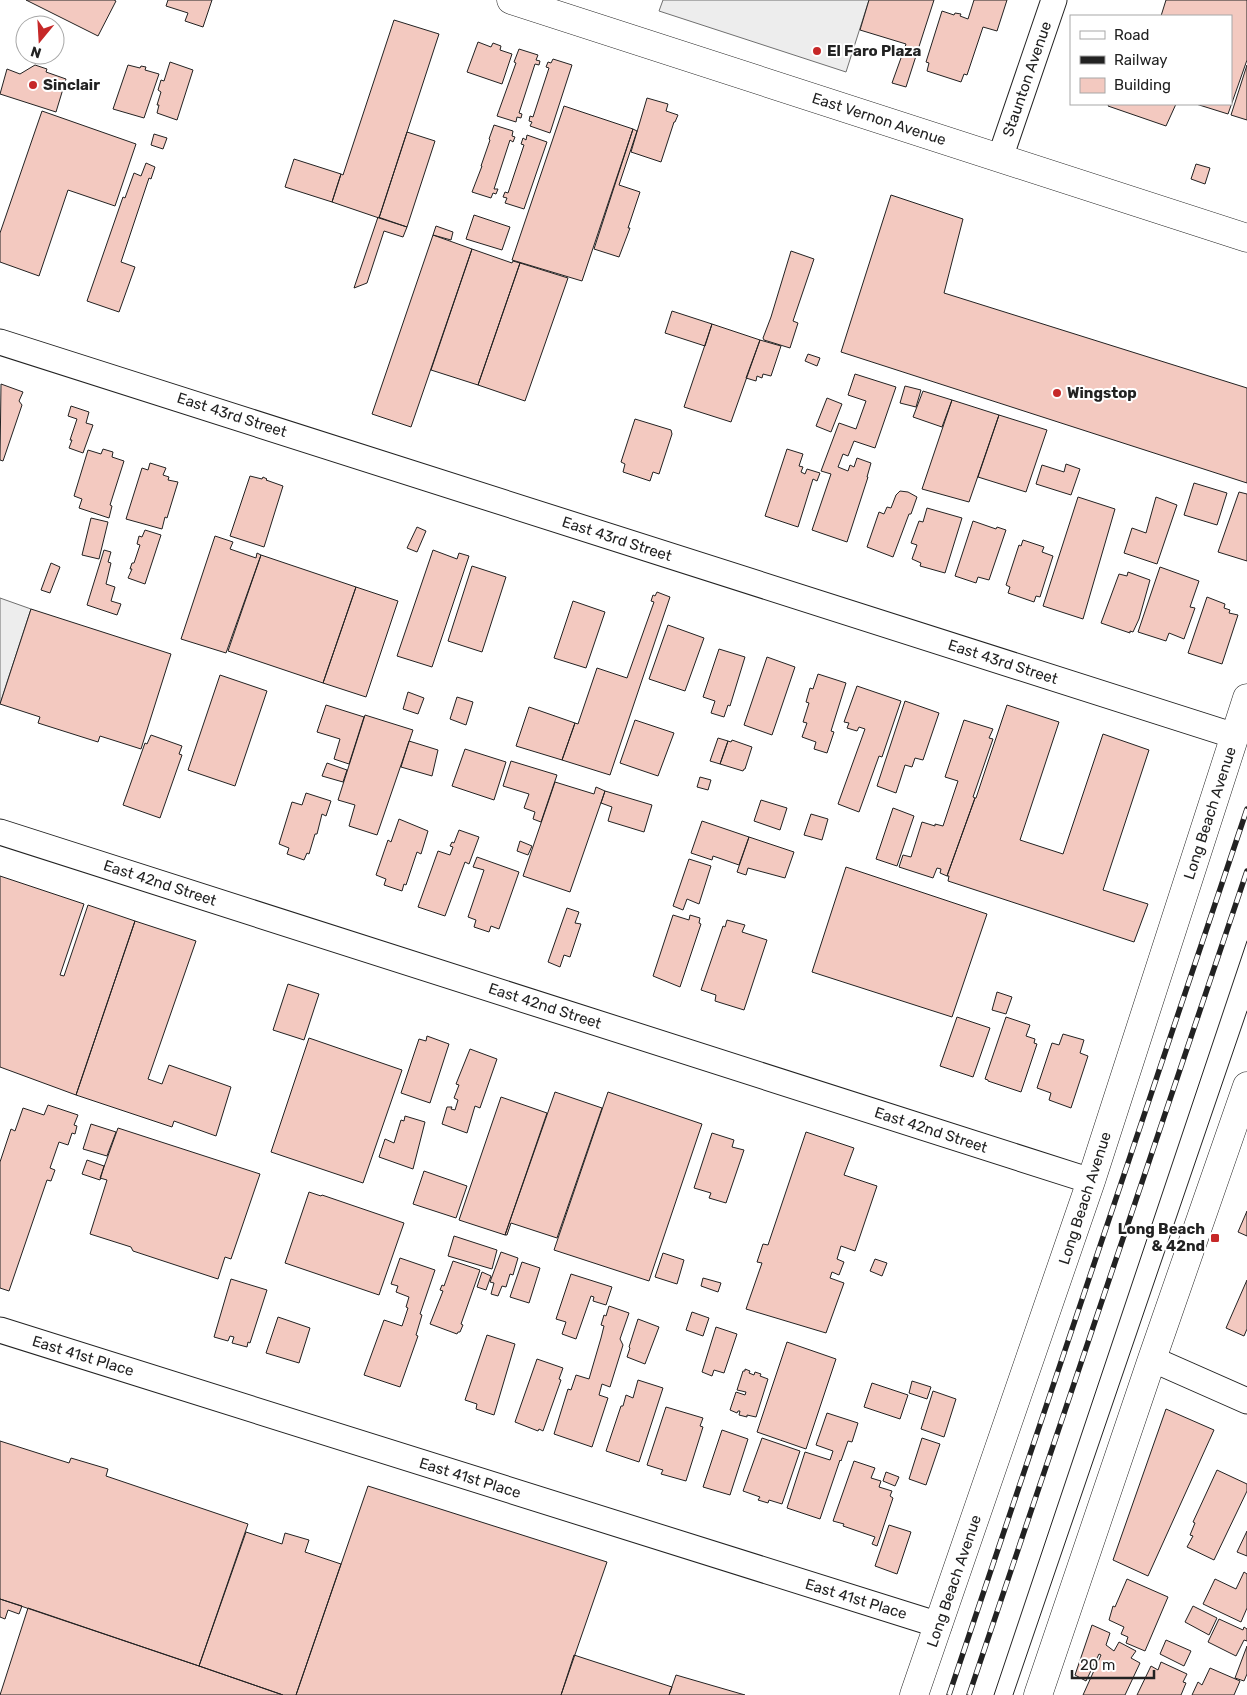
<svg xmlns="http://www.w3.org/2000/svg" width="1247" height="1695" viewBox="0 0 1247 1695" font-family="Rubik,sans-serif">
	<rect width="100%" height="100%" fill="#fff"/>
	<path fill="#ededed" stroke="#6f6f6f" d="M663,0H869L846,72L659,11Z
		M0,598L31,609L0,704Z"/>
	<path fill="#f3c9c0" stroke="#222" d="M26,0H114L116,1L98,36Z
		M168,0H212L203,27L185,21L188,13L166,6Z
		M869,0H934L906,87L892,83L906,44L860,30Z
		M974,0H1007L997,31L983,27L967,75L964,74L961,82L927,71L929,63L926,62L942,11L954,15L955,13L961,14L960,16L968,19Z
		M1166,0H1247V60L1228,114L1196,104H1231V16H1161Z
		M394,20L439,34L379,218L332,202L341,174L343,175Z
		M478,42L491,47L493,43L501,46L500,50L512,54L502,84L467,72Z
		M519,49L538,55L536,60L540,61L539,65L535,64L519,113L522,114L521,118L517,117L516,122L497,116L516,63L514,62Z
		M553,59L572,65L550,133L530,126L532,122L529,121L530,116L533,117L549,68L546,67L548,62L551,63Z
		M170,62L193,70L177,120L157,113L159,105H157L161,92L158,90L161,80L164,81Z
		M35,65L47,69L46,72L66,79L56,112L0,94L7,69L20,74Z
		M128,65L140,68L141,66L146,67L145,70L159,74L144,118L113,109Z
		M1247,65V120L1231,115Z
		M647,98L668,104L666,111L678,115L675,122H674L661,162L631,152Z
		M1109,104H1176L1166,126L1108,106Z
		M564,106L633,129L582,281L512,260Z
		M42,111L136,144L115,206L68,190L39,276L0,262V233Z
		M494,125L513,131L512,136L515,137L513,142L510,140L494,189H498L496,194L493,193L491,198L472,192L482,166H481L490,140L489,139Z
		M633,129L637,131L619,185L640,192L628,228H630L619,257L594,249Z
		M407,132L435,141L407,227L379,218Z
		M154,134L167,138L163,149L151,145Z
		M527,135L547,142L524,209L505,203L507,198L503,197L505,192L508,193L524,145L521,144L523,138L526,140Z
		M294,159L341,174L332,202L285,187Z
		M146,163L155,167L151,179L149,178L121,262L135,267L119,312L87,301L123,197L125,198L134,173L141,176Z
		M1196,164L1210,168L1205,184L1191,179Z
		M891,195L963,219L944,293L1247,388V483L841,352Z
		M474,215L510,227L502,250L466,239Z
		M378,217L407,227L403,237L384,231L367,283L354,288Z
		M436,226L453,232L451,240L433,235Z
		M433,235L472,249L411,427L372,414Z
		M472,249L512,263L513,261L520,263L478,385L431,370Z
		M791,251L814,259L793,321L798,323L790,348L764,340L763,338L771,317Z
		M520,263L568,278L525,401L478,385Z
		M672,311L712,324L705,346L665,333Z
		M712,324L760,340L731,422L684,407Z
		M760,340L781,346L771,376L763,374L762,378L757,376L756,381L746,378Z
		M808,354L820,358L817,366L805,361Z
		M855,374L896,387L875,448L854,441L848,456L843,454L838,467L848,471L850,465L854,467L857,458L871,463L867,477H868L847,542L812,530L831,474L821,471L839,423L856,429L866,401L848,395Z
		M1,384L23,392L19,401L22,405L3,461L0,460Z
		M905,386L921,390L916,407L900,403Z
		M923,391L952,400L942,427L913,417Z
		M827,398L842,404L831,432L816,426Z
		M952,400L999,415L969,502L922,489Z
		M71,406L89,412L86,423L93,425L83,453L69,448L72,440H70L77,419L68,416Z
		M999,415L1047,430L1026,492L978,477Z
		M635,419L671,430L672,434L659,474L653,472L650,481L623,472L625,464L621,462Z
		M103,449L113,452L112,457L124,461L110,505L112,506L109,518L79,508L82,499L74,496L88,450L101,454Z
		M787,449L803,454L799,466L803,467L801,472L805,474L807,469L820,473L817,481L813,479L798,527L765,516Z
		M150,463L166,468L163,475L169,477L168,480L178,482L167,518L165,517L162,529L126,519L142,468L148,470Z
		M1066,464L1080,469L1071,495L1036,484L1042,465L1064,472Z
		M250,476L262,479L263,477L267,479L266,480L283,486L264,547L230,536Z
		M1194,483L1227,493L1217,525L1184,515Z
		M900,491L908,492L917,497L911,514H909L893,557L867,547L879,512L884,514L887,507L891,508L896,495Z
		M1239,492L1247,494V561L1218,552Z
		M1078,497L1115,509L1083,619L1043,606Z
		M1156,497L1177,505L1157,564L1124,553L1132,528L1146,533Z
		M927,508L962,518L945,573L920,566L921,563L912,559L917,545L911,543L919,521L923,522Z
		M91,518L108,522L99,559L82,555Z
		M973,521L996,529L997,527L1006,530L989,580L978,577L976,583L955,576Z
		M417,527L426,531L417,552L407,548Z
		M145,530L161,535L145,584L128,578L132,569H130L132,563H134L140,545L137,544L139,536L142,537Z
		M215,536L233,542L230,549L256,558L257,553L261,555L226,653L181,639Z
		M1023,540L1044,547L1042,552L1053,556L1040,597L1036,596L1034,602L1008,593L1010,587L1006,585L1019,545L1021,546Z
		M104,550L111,552L108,562L111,563L106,584L115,587L111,601L121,604L117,615L87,605Z
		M433,550L457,559L459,553L469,556L432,667L397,656Z
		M261,555L356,587L323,683L228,651Z
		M51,563L60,567L50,593L41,590Z
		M472,566L506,577L482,652L448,641Z
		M1160,567L1199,581L1190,607L1195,608L1184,639L1169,633L1166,641L1138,632Z
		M1128,572L1150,580L1139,619L1133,632L1130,631V633L1101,623L1119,574L1127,576Z
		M356,587L398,601L366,697L323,683Z
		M657,592L670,597L610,775L562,760L575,723L578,724L597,668L627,678L654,602L651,601L653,595L655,596Z
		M1207,597L1225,604L1224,608L1230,610L1229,613L1238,615L1222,664L1188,653Z
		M573,601L605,612L586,668L554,658Z
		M31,609L171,654L141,749L100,736L98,742L38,723L40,717L0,704Z
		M668,625L704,638L685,691L649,679Z
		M719,649L745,657L730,706L728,705L724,717L711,713L715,701L703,697Z
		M767,657L795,667L772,735L744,725Z
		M818,674L846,683L831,731L834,732L827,753L814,749L816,742L802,737L807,723L803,722L809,703L806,702L810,688L813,689Z
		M220,675L267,691L235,786L188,770Z
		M857,686L901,701L882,757L879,756L859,812L838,804L865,729L859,727L857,731L847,728L849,723L844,722Z
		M408,692L424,698L418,714L403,709Z
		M457,697L473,702L466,725L450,719Z
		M905,701L939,713L923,760L915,758L912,767L905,765L896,793L877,786Z
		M326,705L364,717L349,764L334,759L340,739L317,732Z
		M1007,705L1059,722L1020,840L1063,854L1103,734L1149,750L1103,890L1148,904L1134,942L948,881L949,876H947L975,798H976Z
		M529,707L575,723L562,760L516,746Z
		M365,715L413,730L377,835L349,826L355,805L338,800Z
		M635,720L674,733L658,776L620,763Z
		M964,720L993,729L989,738L993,739L973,797L975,798L947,876L940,873L941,869L937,868L933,878L899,867L903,855L911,857L922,822L935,826V824L943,826L958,781L945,777Z
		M151,735L182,746L179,754L182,755L160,818L123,805L145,743L147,744Z
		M718,738L728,741L720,764L710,761Z
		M732,740L752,747L745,769H744L743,771L720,764L728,741L731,742Z
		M409,741L438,750L432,776L401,767Z
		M465,749L506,762L494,800L452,786Z
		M511,761L557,775L541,822L533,819L535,812L524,808L529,794L503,786Z
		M327,763L347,770L343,782L322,776Z
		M700,777L711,780L708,790L697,787Z
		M555,782L594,794L596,787L605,791L570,892L523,876Z
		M605,791L652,805L644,832L608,821L612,807L601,803Z
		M306,793L331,801L326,816L322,814L317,834H315L309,854L307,853L304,860L287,854L289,848L279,844L292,802L302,805Z
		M761,800L787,808L780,830L754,821Z
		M893,808L914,816L897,866L876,859Z
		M811,814L828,819L822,840L804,835Z
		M399,819L428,831L421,854L417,852L406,885L404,884L402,891L384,885L386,879L376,875L388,840L391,842Z
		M702,821L749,837L739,865L713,856L712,860L691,853Z
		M459,830L479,837L469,864L465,862L445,916L418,907L438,851L450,855L453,847L450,846L452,842L454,843Z
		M749,837L794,852L785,878L748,868L746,875L737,872Z
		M520,841L532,846L528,855L517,851Z
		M477,857L519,872L499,929L491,926L489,932L474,927L476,920L468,917L484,870L473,867Z
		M689,859L711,866L699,904L687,899L683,910L673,906Z
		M846,867L987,914L952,1017L812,972Z
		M0,876L84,904L60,975L64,976L88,905L135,921L76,1095L0,1067Z
		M567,908L579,912L575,923L581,924L570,957L564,955L560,967L548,962Z
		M673,915L689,920L690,915L700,918L699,923L701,924L680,987L653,976Z
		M727,920L745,925L742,932L767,940L744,1010L715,1001L716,995L701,990L723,926L725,927Z
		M135,921L196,941L148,1079L162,1084L169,1065L231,1087L216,1136L174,1121L172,1127L76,1095Z
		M288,984L319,994L304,1040L273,1030Z
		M997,992L1012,997L1006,1014L992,1010Z
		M957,1017L990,1028L973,1077L940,1066Z
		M1006,1017L1030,1025L1026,1036L1035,1039L1034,1043L1037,1044L1021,1092L988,1081V1080L985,1079Z
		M1063,1034L1084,1040L1080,1053L1088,1056L1071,1108L1049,1100L1051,1093L1037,1088L1052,1043L1059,1045Z
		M427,1036L449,1044L430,1103L401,1093L419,1039L426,1041Z
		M309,1038L402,1070L363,1183L271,1152Z
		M470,1049L497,1059L480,1108L475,1106L467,1133L442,1124L447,1107H452L451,1109L455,1110L458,1100L454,1098L459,1085L456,1084Z
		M555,1092L602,1108L557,1238L511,1223L507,1235H505Z
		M608,1092L702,1124L649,1281L554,1250Z
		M501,1097L547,1113L505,1235L459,1220Z
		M48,1105L78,1115L74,1125L77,1126L75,1134L72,1133L68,1145L59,1142L50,1168L55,1170L51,1181L47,1180L9,1291L0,1288V1162L11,1129L15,1131L23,1108L44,1115Z
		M405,1116L425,1122L413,1169L379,1157L385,1139L394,1143L401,1120L404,1121Z
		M91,1124L116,1132L107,1156L83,1149Z
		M118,1128L260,1174L231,1259L225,1257L218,1279L133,1251L131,1247L90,1234L107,1180L100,1178Z
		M806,1132L854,1148L844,1175L877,1186L855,1251L841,1246L837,1259L844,1262L839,1275L832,1272L830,1278L844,1283L826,1333L746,1309L762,1263L757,1262L763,1244L768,1245Z
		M712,1133L734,1140L732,1147L744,1150L726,1203L709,1198L711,1193L694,1188Z
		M87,1160L104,1166L100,1180L82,1174Z
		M424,1171L467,1186L456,1218L413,1204Z
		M309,1192L321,1196L322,1195L404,1223L379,1295L285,1263Z
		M1247,1211V1236L1238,1232Z
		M454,1236L497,1250L492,1269L448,1256Z
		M501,1252L518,1258L513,1275L510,1274L506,1287L502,1286L498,1296L491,1294L494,1283L490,1282Z
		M663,1253L684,1260L677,1284L655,1277Z
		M400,1258L435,1270L420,1314L422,1315L416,1335L418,1336L400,1387L364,1375L384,1320L402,1326L408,1308L406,1307L409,1297L396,1292L398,1286L391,1284Z
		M875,1259L887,1263L882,1276L870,1271Z
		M453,1261L480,1270L461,1324L463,1325L460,1332H458L457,1334L430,1324L443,1291L440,1290L442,1285L444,1286Z
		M522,1262L540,1268L529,1303L510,1297Z
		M482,1272L491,1276L486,1290L477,1287Z
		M571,1274L612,1287L606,1305L593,1301L594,1297L591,1296L576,1339L562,1334L566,1322L556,1319Z
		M703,1278L721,1283L718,1292L701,1286Z
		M231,1279L267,1290L250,1343L248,1342L247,1347L232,1343L234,1337L230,1336L228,1341L214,1337Z
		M1247,1280V1329L1244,1336L1226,1328Z
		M609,1306L629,1313L620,1339L623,1345L610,1387L602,1384L599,1395L608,1398L592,1447L554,1434L568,1389L571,1390L576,1375L589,1379L601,1338L604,1326L601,1325L604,1315L606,1316Z
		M692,1312L709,1318L703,1336L686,1330Z
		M278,1317L310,1328L299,1363L266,1353Z
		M638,1319L659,1327L645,1364L627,1357L630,1348L629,1347Z
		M716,1327L737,1334L724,1373L714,1370L712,1376L702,1372Z
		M487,1335L515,1344L494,1415L476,1409L477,1404L465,1400Z
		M787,1342L836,1359L806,1449L757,1432Z
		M537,1359L563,1368L559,1379L561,1380L543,1431L539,1429L538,1431L515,1422Z
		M745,1369L750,1371L749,1373L754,1375L755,1372L761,1374L760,1376L768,1379L756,1417L747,1415V1417L739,1415L740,1411H738L737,1413L730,1410L736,1392L745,1395L746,1392L737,1390L743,1371H745Z
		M638,1380L663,1388L639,1462L606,1451L621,1406H623L626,1395L633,1398Z
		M912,1381L931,1387L927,1399L909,1393Z
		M872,1383L908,1395L900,1419L864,1407Z
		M933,1391L956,1399L944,1437L921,1429Z
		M666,1407L703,1418L700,1426L703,1427L686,1481L661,1474L663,1470L647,1465Z
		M1166,1409L1214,1430L1148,1576L1113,1560Z
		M827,1413L858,1423L852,1442L848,1441L841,1461L840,1460L820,1519L787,1508L805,1452L830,1460L833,1451L816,1445Z
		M722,1430L748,1439L730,1495L703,1487Z
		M762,1438L800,1451L782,1504L769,1500L768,1503L758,1500L760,1497L743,1491Z
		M922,1438L940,1444L926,1485L909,1479Z
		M0,1441L69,1463L71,1458L108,1469L106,1476L248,1524L199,1666L0,1599Z
		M854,1461L875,1468L871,1478L881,1481L879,1487L892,1491L890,1496L893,1498L877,1546L872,1544L875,1537L843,1526L844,1524L833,1521Z
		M1217,1470L1247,1484V1491L1214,1560L1187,1547L1193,1536L1190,1535L1195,1523L1193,1522Z
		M886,1472L899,1477L895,1486L883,1481Z
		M368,1486L607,1562L561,1695H296Z
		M889,1525L911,1532L897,1574L875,1566Z
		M1247,1531V1556L1237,1552Z
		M246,1532L282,1544L285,1533L309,1540L305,1552L341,1564L296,1695H283L199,1666Z
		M1244,1572L1247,1574V1608L1241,1622L1203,1604L1215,1579L1236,1589Z
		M1127,1579L1168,1597L1145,1651L1126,1643L1128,1637L1121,1634L1124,1627L1109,1620L1113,1606L1115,1607Z
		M0,1599L22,1606L19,1614L8,1610L5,1619L0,1617Z
		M1193,1606L1217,1618L1209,1635L1185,1622Z
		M28,1608L199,1666L283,1695H0Z
		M1219,1619L1243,1630L1244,1627L1247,1629V1641L1244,1640L1236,1656L1208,1642Z
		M1092,1625L1110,1633L1106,1645L1114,1651L1119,1642L1136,1651L1131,1658L1140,1663L1125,1695H1083L1101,1655L1099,1654L1086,1681L1075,1675Z
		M1166,1640L1191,1651L1184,1666L1160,1654Z
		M1247,1646V1674L1244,1681L1235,1678Z
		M574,1655L672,1687L669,1695H561Z
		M1161,1662L1187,1674L1183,1682L1186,1683L1181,1695H1137L1151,1666L1158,1670Z
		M1210,1668L1240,1681L1234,1695H1192L1198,1682L1202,1685Z
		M676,1675L745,1695H669Z"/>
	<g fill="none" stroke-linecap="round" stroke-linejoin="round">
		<g stroke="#222" stroke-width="27">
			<path id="minor" d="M1000,158L1054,0
				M0,342L1235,736
				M0,832L1091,1181
				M0,1330L939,1625
				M1152,1359L1247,1401"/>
		</g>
		<g stroke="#222" stroke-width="29">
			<path id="secondary" d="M511,0L1247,238
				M914,1695L1091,1181L1247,698
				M1038,1695L1152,1359L1247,1086"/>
		</g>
		<use href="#minor" stroke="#fff" stroke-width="25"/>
		<use href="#secondary" stroke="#fff" stroke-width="28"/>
		<path stroke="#222" stroke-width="1" d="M994,1695L1247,941
			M1013,1695L1247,1011"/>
		<g stroke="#222" stroke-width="5.5">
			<path id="rail" d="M949,1695L1247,809
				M969,1695L1247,871"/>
		</g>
		<use href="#rail" stroke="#fff" stroke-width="4" stroke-dasharray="11" stroke-linecap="butt"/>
	</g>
	<g fill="#c62828" stroke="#fff" stroke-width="2">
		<circle cx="817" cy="51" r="5"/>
		<circle cx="33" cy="85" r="5"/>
		<circle cx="1057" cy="393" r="5"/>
		<rect x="1210" y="1233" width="10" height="10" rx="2.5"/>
	</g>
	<g text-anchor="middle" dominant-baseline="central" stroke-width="4" stroke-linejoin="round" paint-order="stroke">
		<g font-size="15" font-weight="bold" fill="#222" stroke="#fff" text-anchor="start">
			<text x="827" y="51">El Faro Plaza</text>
			<text x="43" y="85">Sinclair</text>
			<text x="1067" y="393">Wingstop</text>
			<text x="1205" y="1229" text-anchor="end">Long Beach<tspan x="1205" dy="17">&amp; 42nd</tspan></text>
		</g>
		<g font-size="15" fill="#222" stroke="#fff">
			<text transform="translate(1027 79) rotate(-71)">Staunton Avenue</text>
			<text transform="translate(879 119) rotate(18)">East Vernon Avenue</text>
			<text transform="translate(232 415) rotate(18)">East 43rd Street</text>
			<text transform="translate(617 539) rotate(18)">East 43rd Street</text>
			<text transform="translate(1003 662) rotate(18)">East 43rd Street</text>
			<text transform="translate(1210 813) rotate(-72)">Long Beach Avenue</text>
			<text transform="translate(160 883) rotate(18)">East 42nd Street</text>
			<text transform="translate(545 1006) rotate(18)">East 42nd Street</text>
			<text transform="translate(931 1130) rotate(18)">East 42nd Street</text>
			<text transform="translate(1085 1198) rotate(-72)">Long Beach Avenue</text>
			<text transform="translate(83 1356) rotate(17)">East 41st Place</text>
			<text transform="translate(470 1478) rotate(17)">East 41st Place</text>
			<text transform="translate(954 1581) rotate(-71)">Long Beach Avenue</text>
			<text transform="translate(856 1599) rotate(17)">East 41st Place</text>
		</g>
	</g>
	<rect x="1070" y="15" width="162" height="90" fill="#ffffff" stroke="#a7a7a7"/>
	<rect x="1080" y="31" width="25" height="8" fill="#ffffff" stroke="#a7a7a7"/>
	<text x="1114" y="40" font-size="15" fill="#222222">Road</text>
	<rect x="1080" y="56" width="25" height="8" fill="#222222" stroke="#a7a7a7"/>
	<text x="1114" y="65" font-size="15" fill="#222222">Railway</text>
	<rect x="1080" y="78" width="25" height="15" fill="#f3c9c0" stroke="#a7a7a7"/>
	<text x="1114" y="90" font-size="15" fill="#222222">Building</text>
	<g transform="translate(40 40) rotate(198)"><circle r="24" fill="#ffffff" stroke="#a7a7a7"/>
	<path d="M0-4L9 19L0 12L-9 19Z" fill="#c62828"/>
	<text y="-8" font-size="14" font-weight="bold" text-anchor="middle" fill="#222222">N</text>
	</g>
	<path d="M1072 1670v8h82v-8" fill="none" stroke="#222222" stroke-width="2.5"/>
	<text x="1080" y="1670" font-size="15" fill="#222222" stroke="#ffffff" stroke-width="4" paint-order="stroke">20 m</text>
</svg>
